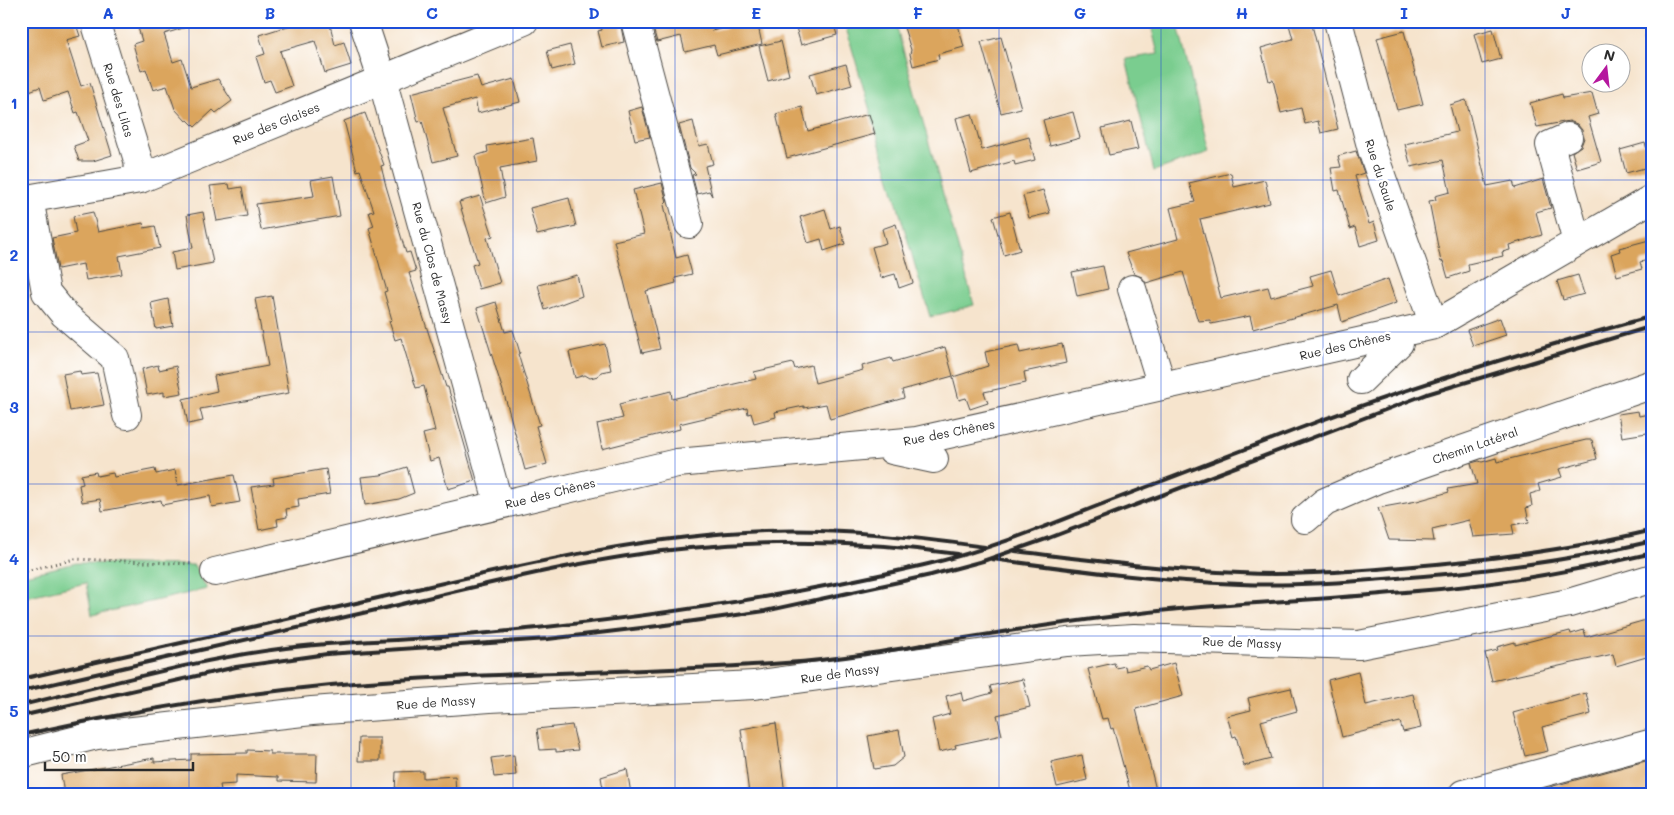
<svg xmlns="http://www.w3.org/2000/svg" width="1674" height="815" viewBox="0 0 1674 815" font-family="Mali,sans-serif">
	<rect width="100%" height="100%" fill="#fff"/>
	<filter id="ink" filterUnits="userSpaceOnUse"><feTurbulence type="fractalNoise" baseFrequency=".02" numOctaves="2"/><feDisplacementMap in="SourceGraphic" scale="10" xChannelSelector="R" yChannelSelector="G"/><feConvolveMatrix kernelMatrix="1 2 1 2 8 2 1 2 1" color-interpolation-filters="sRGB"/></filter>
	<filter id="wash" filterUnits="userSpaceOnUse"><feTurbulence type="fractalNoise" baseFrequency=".0096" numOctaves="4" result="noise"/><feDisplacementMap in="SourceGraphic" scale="20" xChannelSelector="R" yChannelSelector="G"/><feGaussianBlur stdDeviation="1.12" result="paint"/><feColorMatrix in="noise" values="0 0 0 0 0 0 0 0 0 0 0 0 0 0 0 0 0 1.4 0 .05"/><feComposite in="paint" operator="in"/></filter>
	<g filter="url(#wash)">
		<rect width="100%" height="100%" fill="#f6e4cd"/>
		<path fill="#7acd8f" stroke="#527c5d" d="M844,21H895L974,305L930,317Z
			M1150,21H1177L1209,152L1154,171L1126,59L1158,54Z
			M1653,37V86L1642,41Z
			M76,563L194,565L207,589L92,615L86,583L21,598V576Z"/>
		<g id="blocks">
			<path fill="#dba55d" d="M21,21H75L80,36L66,40L81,86L90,83L112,155L93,161H79L74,146L88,141L78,112L75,113L68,92L44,100L40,87L21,94Z
				M136,21H192L193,25L164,34L173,62L182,59L191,87L218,79L232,101L216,113L213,110L195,127L188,120L186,121L175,109L167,86L153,90L146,69L141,71L133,44L142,41Z
				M304,21H329L335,45L344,42L351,65L325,73L315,41L280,51L292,86L275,92L270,80L264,82L256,57L265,54L259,35Z
				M600,21H620L624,42L602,47L598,31L602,30Z
				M651,21H718V27L711,31L757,21L762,44L717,55L714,45L685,52L681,36L657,42Z
				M806,21H833L837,35L801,45L795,24Z
				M902,21H957L964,47L938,54L939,59L913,66L910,54L911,50Z
				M1288,21H1311L1338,129L1321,133L1318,121L1305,124L1301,108L1281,113L1273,80L1269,81L1261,48L1293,39Z
				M1493,29L1501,59L1482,64L1474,34Z
				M1404,31L1423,104L1397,110L1377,38Z
				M1001,37L1021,108L1001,113L981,42Z
				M781,41L789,75L768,81L759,46Z
				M570,45L575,64L552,70L547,51Z
				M846,64L852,85L816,95L810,74Z
				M477,76L481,88L514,79L520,102L478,113L475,99L443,108L457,156L433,162L422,121L418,122L411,93Z
				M1592,93L1598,114L1588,117L1601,162L1577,169L1572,152L1581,146L1584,138L1582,130L1577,124L1569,121L1537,127L1530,103L1562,94L1563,98Z
				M1466,100L1487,186L1513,181L1515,188L1543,179L1551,208L1536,212L1542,235L1509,245L1510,250L1502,252L1503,256L1468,264L1469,271L1448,278L1443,261L1441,262L1429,201L1436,200L1435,196L1450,192L1443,160L1411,167L1405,144L1457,132L1450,105Z
				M642,107L650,137L635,140L628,111Z
				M802,107L808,131L869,114L875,134L787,158L776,114Z
				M1073,112L1080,138L1050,146L1043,120Z
				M365,113L384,165L381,166L386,186L406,253L410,252L416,271L409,273L446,387H448L475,481L448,489L439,458L430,461L423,434L435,431L424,386L416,388L401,338L395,340L389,321L392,320L384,292L387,291L384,281L369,228L374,226L369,212L374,211L360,170L357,171L344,121Z
				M972,114L982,150L1029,137L1035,160L1015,165L1014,161L971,173L956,118Z
				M693,121L699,146L708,144L713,164L705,166L712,196L709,191L697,194L692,175L696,174L690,168L679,125Z
				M1131,121L1138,149L1109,155L1102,128Z
				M533,138L537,161L500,168L505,197L486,203L475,156L488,152L487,146Z
				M1645,143L1652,166L1626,173L1620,150Z
				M1356,151L1364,173L1355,176L1369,224L1374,222L1379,240L1360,246L1355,227L1350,229L1339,190L1335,191L1331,168L1341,167L1338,156Z
				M1231,173L1234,187L1265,180L1270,203L1200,219L1221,298L1268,287L1271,297L1313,286L1310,276L1331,270L1339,296L1388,279L1396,303L1342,322L1338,305L1253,329L1250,316L1211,324L1210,320L1198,321L1183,272L1146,283L1142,277L1134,274L1126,253L1178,239L1170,208L1195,202L1189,183Z
				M333,176L340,216L261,230L256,204L314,196L311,180Z
				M662,183L667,202L664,205L676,258L687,255L692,274L675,278L676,283L646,291L660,349L642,353L614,241L644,234L633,190Z
				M229,184L230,189L242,187L247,216L217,221L210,186Z
				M1043,190L1050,213L1029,218L1023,196Z
				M480,196L493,236L487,238L500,283L479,289L472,265L478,263L459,202Z
				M569,198L576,226L537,235L530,208Z
				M825,209L831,229L840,226L845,244L824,251L821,239L808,243L800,217Z
				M93,212L98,232L143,223L144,228L155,226L160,248L119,256L122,274L86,280L83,264L58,269L52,238L76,233L73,216Z
				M203,212L213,263L175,270L172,252L193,248L187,215Z
				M1010,212L1020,250L1004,255L993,217Z
				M896,224L913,283L899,288L895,274L881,278L872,247L886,243L882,229Z
				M1653,239V259L1640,262L1642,269L1617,276L1611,254L1620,251L1619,248Z
				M1103,266L1108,289L1077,296L1072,272Z
				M577,275L582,296L545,310L538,285Z
				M1578,275L1584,294L1563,300L1557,281Z
				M272,296L289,393L200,409L203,421L188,424L183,399L217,391L214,376L268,366L255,299Z
				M168,299L173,326L156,329L151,303Z
				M496,302L505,332L513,330L520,353L518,354L540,425L536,426L547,464L525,470L507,404L477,308Z
				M1500,318L1506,335L1473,346L1467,330Z
				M605,344L611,370L601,372L598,376L590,378L585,375L575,378L569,352Z
				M1062,344L1066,363L1024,372L1026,383L984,392L988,403L970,409L966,398L959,400L953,377L988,366L985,352L1018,345L1020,353Z
				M945,347L953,376L902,390L904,398L873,407L830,419L826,404L804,408V406L775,412L776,417L754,423L751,413L748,414L747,408L679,424L680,429L602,449L597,424L623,418L619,404L671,391L672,399L700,392L756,379L754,372L793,363L795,369L811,365L815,383L863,370L862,366L891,358L893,362Z
				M158,365L159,370L176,366L182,393L164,396V392L147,395L142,369Z
				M80,371L81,375L97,373L104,405L70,411L63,374Z
				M1638,411L1639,416L1653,413V432L1622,437L1618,414Z
				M1586,440H1592L1597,459L1559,469L1562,477L1538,484L1540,491L1530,494L1532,506L1526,508L1529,522L1512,525L1514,534L1473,537L1469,520L1432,529L1434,541L1389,540L1378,508L1417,501L1449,492L1448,489L1477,484L1471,463L1479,461L1482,462L1496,458L1497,462Z
				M407,467L414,493L399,499L365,505L361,477L381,475Z
				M155,469L156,474L175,470L178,485L234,475L240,502L212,507L210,496L162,505L161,500L102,511L100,499L82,502L79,485L83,484L81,475L96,472L97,476L113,473L114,477Z
				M326,469L330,494L298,499L299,507L286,509L287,517L277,519L278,526L259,530L251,487L274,484L273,478Z
				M1653,618V655L1616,666L1613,654L1492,681L1485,653L1498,650L1497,647L1515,642V645L1570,631L1571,634L1584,630L1586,637Z
				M1114,663L1116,668L1125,666L1126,671L1147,666L1149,670L1174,663L1183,696L1136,709L1157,794H1131L1113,728L1111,729L1108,718L1102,719L1088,669Z
				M1358,672L1366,705L1413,694L1421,728L1403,732L1400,722L1342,737L1328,680Z
				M1023,679L1030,707L997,715L1002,735L955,745L956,748L939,752L932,719L950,714L946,696L961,692L963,701L992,693L990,686Z
				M1291,688L1297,711L1261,721L1271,759L1244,766L1236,736L1233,737L1227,716L1251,710L1248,698Z
				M1586,693L1591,714L1542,727L1548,751L1525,756L1513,713Z
				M776,723L785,794H749L741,729Z
				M572,725L578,750L556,752V749L540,750L537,729Z
				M899,730L904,757L893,766L874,769L868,736Z
				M359,738H380V761H358Z
				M247,750L270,751V754H317L316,782L278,781V777L236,775V784L220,785L221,790L192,791V794H155V790L123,794H64L61,775L154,758V762L191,760V754L247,753Z
				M514,755L516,775L494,777L491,758Z
				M1082,755L1087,780L1057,787L1051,762Z
				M1653,759V791L1641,794H1524Z
				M627,769L631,794H604L601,777Z
				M423,771V778L455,776L456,794H395L396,772Z"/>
		</g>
	</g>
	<g filter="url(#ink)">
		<use href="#blocks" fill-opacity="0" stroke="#494743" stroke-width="1"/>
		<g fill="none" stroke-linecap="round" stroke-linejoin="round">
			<g stroke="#494743" stroke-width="30">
				<path id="minor" d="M95,21L138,160L140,179
					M363,21L382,79L499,505
					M635,21L689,224
					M1338,21L1372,150L1434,325
					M1568,137L1550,145L1577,242
					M29,198L46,292L64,314L115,358L127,415
					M21,200L140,179L524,21
					M1132,289L1162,386
					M1361,380L1399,343L1397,333
					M892,450L934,459
					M1305,519L1325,502L1378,479L1653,384
					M215,572L677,463L917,441L1434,325L1653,198
					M21,754L97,735L312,711L490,698L754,685L1067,642L1134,638L1359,645L1569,603L1653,578
					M1463,794L1653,743"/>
			</g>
			<path stroke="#494743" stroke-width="3" stroke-dasharray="1 4" stroke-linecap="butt" d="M21,572L75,559L194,564"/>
			<use href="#minor" stroke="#fff" stroke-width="28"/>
			<path stroke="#2b2b2b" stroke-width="4" d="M1015,551C1090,560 1165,570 1240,573C1294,576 1349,571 1402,567C1487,560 1571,550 1653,530
				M992,559C1075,570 1157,581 1240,584C1288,586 1336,583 1384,579C1474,573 1565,562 1653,541
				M21,679C144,651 268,624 391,595C514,567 637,536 764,531C838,528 912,537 985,547
				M21,691C139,664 258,637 376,610C480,586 584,558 690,548C780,539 869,542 958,554
				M21,705C109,685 197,659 286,648C342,641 399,641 455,636C612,622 770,601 924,565C982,552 1037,530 1092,508C1161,482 1229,455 1298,429C1414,385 1533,349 1653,316
				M21,716L236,667L327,654L548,639L658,626L765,611L931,575L983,561L1049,538L1427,394L1653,326
				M21,735C123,712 227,695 331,685C482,671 634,674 785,663C845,659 905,648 965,638C1033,627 1101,617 1169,610C1252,602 1334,599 1416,591C1496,585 1575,571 1653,553"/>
		</g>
	</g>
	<path fill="none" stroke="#1d4ed8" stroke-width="1" stroke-opacity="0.55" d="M189,21V794M351,21V794M513,21V794M675,21V794M837,21V794M999,21V794M1161,21V794M1323,21V794M1485,21V794M21,180H1653M21,332H1653M21,484H1653M21,636H1653"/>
	<g text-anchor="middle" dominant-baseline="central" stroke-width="5" stroke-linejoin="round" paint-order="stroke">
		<g font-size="12" fill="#2b2b2b" stroke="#fff">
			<text transform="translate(119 100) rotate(73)">Rue des Lilas</text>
			<text transform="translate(276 123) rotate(-22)">Rue des Glaises</text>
			<text transform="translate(1381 175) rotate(72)">Rue du Saule</text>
			<text transform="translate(433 263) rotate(75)">Rue du Clos de Massy</text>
			<text transform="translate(1345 345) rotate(-13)">Rue des Chênes</text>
			<text transform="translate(949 432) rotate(-11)">Rue des Chênes</text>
			<text transform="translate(1475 445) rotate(-19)">Chemin Latéral</text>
			<text transform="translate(550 493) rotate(-14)">Rue des Chênes</text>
			<text transform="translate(1242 642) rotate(2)">Rue de Massy</text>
			<text transform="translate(840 673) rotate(-8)">Rue de Massy</text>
			<text transform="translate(436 702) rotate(-4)">Rue de Massy</text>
		</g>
	</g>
	<rect width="1674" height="815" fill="none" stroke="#fff" stroke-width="55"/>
	<g transform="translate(1606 68) rotate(15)"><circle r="24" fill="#ffffff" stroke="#aaaaaa"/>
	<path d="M0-4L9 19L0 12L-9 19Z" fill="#b5179e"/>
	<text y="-8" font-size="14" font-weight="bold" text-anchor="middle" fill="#2b2b2b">N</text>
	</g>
	<path d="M45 762v8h148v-8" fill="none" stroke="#2b2b2b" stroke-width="2.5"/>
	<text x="52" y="762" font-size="15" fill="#2b2b2b" stroke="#ffffff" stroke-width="4" paint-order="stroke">50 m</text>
	<rect x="28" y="28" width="1618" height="760" fill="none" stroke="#1d4ed8" stroke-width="2"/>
	<g font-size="16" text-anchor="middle" font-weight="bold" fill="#1d4ed8">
		<text x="108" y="19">A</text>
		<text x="270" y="19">B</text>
		<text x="432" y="19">C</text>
		<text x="594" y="19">D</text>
		<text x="756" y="19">E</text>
		<text x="918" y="19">F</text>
		<text x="1080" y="19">G</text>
		<text x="1242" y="19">H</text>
		<text x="1404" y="19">I</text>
		<text x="1566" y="19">J</text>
		<text x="14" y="109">1</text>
		<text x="14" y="261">2</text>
		<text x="14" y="413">3</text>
		<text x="14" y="565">4</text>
		<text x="14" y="717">5</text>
	</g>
</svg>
